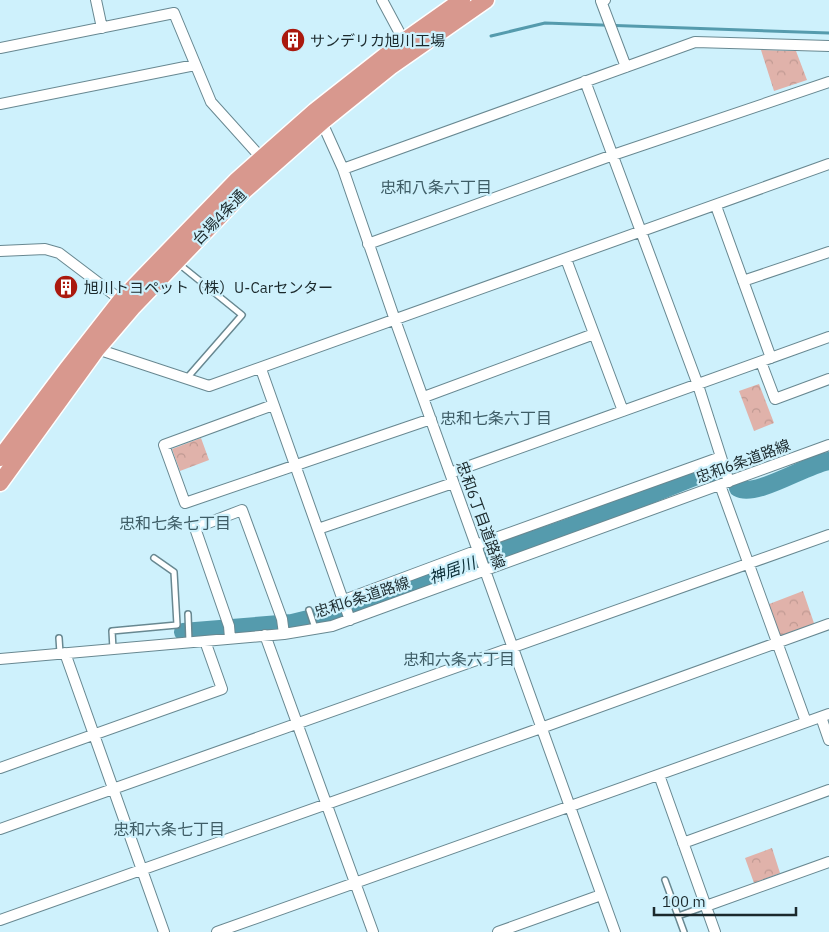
<svg xmlns="http://www.w3.org/2000/svg" width="829" height="932" viewBox="0 0 829 932" font-family="'IBM Plex Sans','Noto Sans JP',sans-serif">
	<defs>
		<pattern id="forest-crowns" width="20" height="18" patternUnits="userSpaceOnUse" patternTransform="scale(1.25)"><rect width="20" height="18" fill="#e0b2aa"/><path d="M2 6a3 3 0 1 1 6 0M12 15a3 3 0 1 1 6 0" fill="none" stroke="#c09992"/></pattern>
	</defs>
	<rect width="100%" height="100%" fill="#cef1fc"/>
	<path fill="url(#forest-crowns)" d="M761,50L796,51L807,80L774,91Z
		M759,384L774,423L754,431L739,391Z
		M201,438L209,460L180,471L172,449Z
		M803,591L816,629L778,643L764,606Z
		M772,848L780,873L754,883L745,858Z"/>
	<g fill="none" stroke-linecap="round" stroke-linejoin="round">
		<path stroke="#559bad" stroke-width="3" d="M491,36L545,23L829,33"/>
		<path stroke="#559bad" stroke-width="18" d="M738,488C756,498 807,464 829,461
			M183,632L292,623L337,612L432,579L492,554L567,528L702,474H709L713,476"/>
		<g stroke="#688891" stroke-width="8">
			<path id="service" d="M179,264L242,315L187,378
				M309,610L315,628
				M188,614L189,642
				M59,638L60,653
				M113,649L112,631L177,625L174,572L154,558
				M665,880L684,932
				M678,916L706,906"/>
		</g>
		<g stroke="#688891" stroke-width="12">
			<path id="minor" d="M96,0L102,28
				M382,0L404,41
				M605,0L601,1L626,67
				M0,48L174,13L211,102L265,162
				M585,81L698,385L729,482
				M0,104L195,65
				M320,118L343,169L395,320L615,932
				M343,169L695,42L829,46
				M716,206L771,358
				M368,244L613,155L829,82
				M0,251L45,249L59,253L125,303
				M566,259L623,411
				M743,281L829,252
				M94,348L209,386L829,164
				M761,362L775,399L829,379
				M261,369L350,620
				M424,397L594,334
				M273,405L164,445L185,503L431,419
				M450,473L829,337
				M720,485L806,722
				M318,529L453,483
				M476,545L721,457
				M344,600L478,550
				M265,635L373,932
				M230,638L229,626L195,528L242,510L282,619L284,634
				M65,653L164,932
				M0,659L284,634L332,626L829,445
				M821,717L829,740
				M0,768L222,689L205,641
				M659,775L715,932
				M0,829L829,535
				M683,843L829,790
				M706,906L829,862
				M0,920L541,728L829,624
				M217,932L829,714
				M498,932L601,895"/>
		</g>
		<g stroke="#fff" stroke-width="19">
			<path id="trunk" d="M0,458L67,369L121,300L236,181L315,111L404,41L462,0
				M0,483L97,349L132,308L245,190L323,121L390,67L486,0"/>
		</g>
		<use href="#service" stroke="#fff" stroke-width="5"/>
		<use href="#minor" stroke="#fff" stroke-width="10"/>
		<use href="#trunk" stroke="#d8988e" stroke-width="16"/>
	</g>
	<defs>
		<g id="building-disc" transform="scale(1.25)"><circle r="9.5" fill="#aa190e" stroke="#cef1fc"/><path d="M-4-6H4V6H1V3H-1V6H-4ZM-2.5-4.3h1.7v1.8h-1.7ZM.8-4.3h1.7v1.8H.8ZM-2.5-1h1.7V.8h-1.7ZM.8-1h1.7V.8H.8Z" fill="#fff"/></g>
	</defs>
	<g fill-rule="evenodd">
		<use href="#building-disc" x="293" y="40"/>
		<use href="#building-disc" x="66" y="287"/>
	</g>
	<g text-anchor="middle" dominant-baseline="central" stroke-width="4.5" stroke-linejoin="round" paint-order="stroke">
		<g font-size="15" fill="#1b292c" stroke="#cef1fc" text-anchor="start">
			<text x="310" y="40">サンデリカ旭川工場</text>
			<text x="84" y="287">旭川トヨペット（株）U-Carセンター</text>
		</g>
		<g font-size="15" fill="#1b292c" stroke="#cef1fc">
			<text transform="translate(219 217) rotate(-46)">台場4条通</text>
			<text transform="translate(743 461) rotate(-20)">忠和6条道路線</text>
			<text transform="translate(481 515) rotate(70)">忠和6丁目道路線</text>
			<text transform="translate(362 597) rotate(-18)">忠和6条道路線</text>
		</g>
		<g font-size="16" fill="#3e5d66" stroke="#cef1fc">
			<text x="436" y="187">忠和八条六丁目</text>
			<text x="496" y="418">忠和七条六丁目</text>
			<text x="175" y="523">忠和七条七丁目</text>
			<text x="459" y="659">忠和六条六丁目</text>
			<text x="169" y="829">忠和六条七丁目</text>
		</g>
		<g font-size="16" font-style="italic" fill="#0b2e37" stroke="#cef1fc">
			<text transform="translate(452 570) rotate(-20)">神居川</text>
		</g>
	</g>
	<path d="M654 907v8h142v-8" fill="none" stroke="#1b292c" stroke-width="2.5"/>
	<text x="662" y="907" font-size="15" fill="#1b292c" stroke="#cef1fc" stroke-width="4" paint-order="stroke">100 m</text>
</svg>
